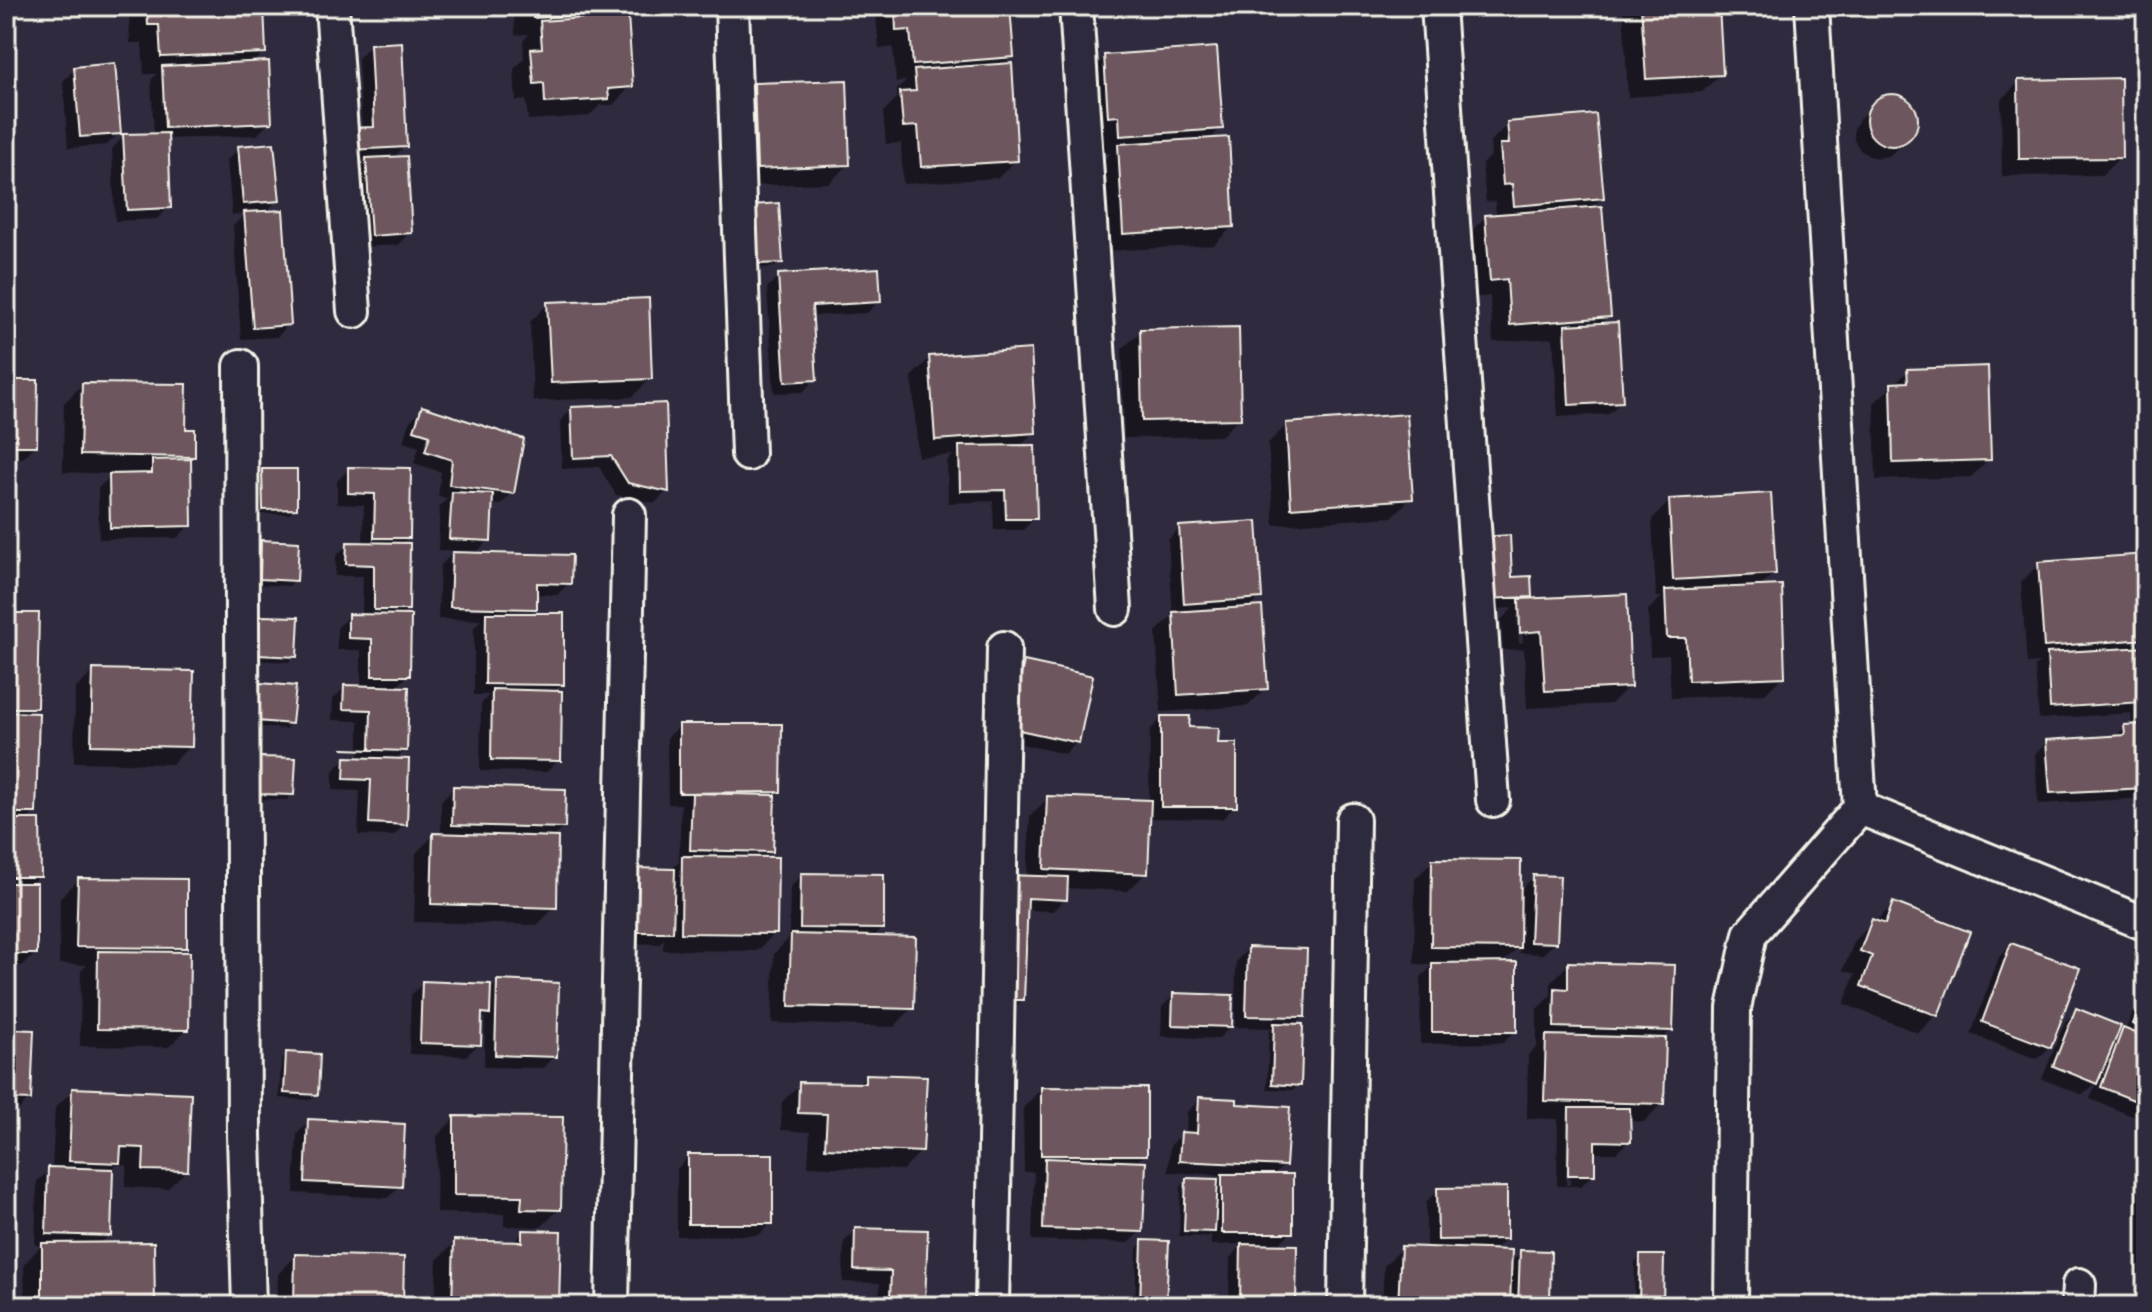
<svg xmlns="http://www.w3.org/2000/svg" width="2152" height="1312" viewBox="0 0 2152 1312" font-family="'Architects Daughter',sans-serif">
	<rect width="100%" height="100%" fill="#2f2a3d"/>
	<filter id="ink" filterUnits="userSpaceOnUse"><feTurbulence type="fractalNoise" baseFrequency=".0125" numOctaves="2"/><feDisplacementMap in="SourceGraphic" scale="16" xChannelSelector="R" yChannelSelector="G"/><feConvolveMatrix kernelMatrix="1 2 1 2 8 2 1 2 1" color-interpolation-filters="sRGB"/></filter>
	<g filter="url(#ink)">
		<path fill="#0007" fill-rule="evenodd" d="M134,6H262L264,52L252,64L270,122L257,135L166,139L169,207L157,219L115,221L112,149L124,136L154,135L151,80L157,74H144L142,43H130L129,11Z
			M514,6H637V10L626,21L631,86L613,105H600L589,116L528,120L526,100L516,101L514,69L524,59L523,41L529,34L515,35Z
			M886,6H1008L1012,56L1002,66L1016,160L998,178L903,184L901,143L886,144L883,112L897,98V90L906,81L896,82L893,47L879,49L876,15Z
			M1623,6H1717L1721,74L1702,92L1628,97Z
			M370,46L405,146L392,159L410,232L398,245L360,247L355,172L368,159L339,161L362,129L358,58Z
			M1105,57L1221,128L1209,140L1232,227L1214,245L1106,251L1101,164L1111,153L1103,154L1101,133L1091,134L1086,75Z
			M75,69L119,133L107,145L68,148L63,81Z
			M2019,82L2120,157L2102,175L2002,176L2001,100Z
			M755,85L848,165L829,183L740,186L737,103Z
			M1891,95L1901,97L1910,104L1916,113V125L1912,135L1890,155L1879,158L1869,156L1860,150L1854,140V129L1859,119L1880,98Z
			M1508,124L1602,197L1590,209L1609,316L1600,325L1621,402L1608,414L1558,417L1553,338L1493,342L1490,296L1472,298L1467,236L1485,217H1496L1495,201L1486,202L1482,164L1491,156L1490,142Z
			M239,148L277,200L265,213L289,324L277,337L241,339L233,226L245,214L232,215L227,160Z
			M754,207L781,262L775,267L752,269Z
			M779,276L879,301L867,313L811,316L815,379L803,392L774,393L767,288Z
			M548,304L650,379L632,397L533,401L530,322Z
			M1141,331L1239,418L1221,436L1124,438L1122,349Z
			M930,358L1034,432L1020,447L1035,518L1023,530H994L993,501L948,503L947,461L953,455L918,457L912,376Z
			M1908,371L1989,459L1971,477L1876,480L1874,403Z
			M6,382L35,446L23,458L6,457Z
			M82,385L184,431L193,457L189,461L190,525L177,538L99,539L98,488L113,474L63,472L64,403Z
			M422,409L512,493L500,505L491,504L489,540L475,554L569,583L557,595L535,594V609L528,615L562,684L553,692L559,760L546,772L480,771L481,704L489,695H474V627L481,620L438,619L440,566L455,551L438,550L440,506L448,498L438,497L441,472L414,463L419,447L403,442L410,421Z
			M572,409L667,491L655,503L616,495L599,467L562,469L560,421Z
			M1287,425L1410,499L1392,517L1274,525L1268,443Z
			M349,469L409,470L408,537L401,544L407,610L400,617L408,675L395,689L405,750L395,760L405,824L393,836L358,835L360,791L333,790V771L345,759H359V721L332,720L333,699L345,687L361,688V650H337V628L349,616H362L363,576H335L336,556L348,544H363L364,505L337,504V481Z
			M263,471L295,508L290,514H258L257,477Z
			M1670,501L1774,573L1759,588L1783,676L1765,694L1671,698L1669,655L1650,656L1648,610L1662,597H1656L1652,519Z
			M1180,528L1260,597L1249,609L1266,688L1248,706L1161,712L1156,632L1173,615L1168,540Z
			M262,542L295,580L289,586L255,584L256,548Z
			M2146,556V798L2038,804L2035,754L2047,742L2114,738L2125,727L2132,726L2131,713L2039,719L2035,667L2039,663L2027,664L2021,582L2039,564Z
			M1510,579L1530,596L1525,601L1629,686L1611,704L1527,708L1524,649L1503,650L1501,620L1513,608L1473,610ZM1517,616H1521L1523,643H1519Z
			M6,615L35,708L28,715L34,813L26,821L39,876L29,885L35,954L22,966H6Z
			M261,618L295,656L289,662L254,660L255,623Z
			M1024,664L1077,742L1065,754L999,739L1012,676Z
			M94,671L190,746L172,764L74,762L75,689Z
			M261,685L290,724L285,729L252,726L255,691Z
			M1162,718L1216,745L1235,806L1222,819L1148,818L1146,873L1128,891L1065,888V899L1053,911L1026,910L1022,1000L1010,1012L1027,878L1030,816L1048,798L1149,802L1150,730Z
			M680,726L779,792L773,798L771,851L764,859L775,933L757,951L663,950L664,939L659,944L621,943L670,871L679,862L681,804H668L667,738Z
			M261,759L292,794L287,800L254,799L255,764Z
			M453,788L564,827L552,838L555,907L537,925L414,922L416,853L434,835H441V801Z
			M1433,861L1518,892L1534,877L1555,942L1543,954L1519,953V946L1501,965L1515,1031L1503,1043L1420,1044L1421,977L1433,965L1414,964L1415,879Z
			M802,875L882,928L872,938L912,1008L894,1027L772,1023L774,954L789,938L790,887Z
			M78,880L185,947L179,954L187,1029L169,1047L80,1046L81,971L87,965L59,964L60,898Z
			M1893,905L1936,1015L1918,1033L1844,1004L1855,974L1843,970L1855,940Z
			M2011,945L2050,1047L2037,1059L1971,1034L1999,957Z
			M1248,949L1303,1017L1294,1026L1299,1085L1293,1090L1267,1089L1269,1031L1272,1028L1235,1027L1236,961Z
			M1569,964L1671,1030L1661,1040L1662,1103L1644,1122L1628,1121L1629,1141L1616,1153H1593V1174L1581,1186H1557L1558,1119L1527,1118L1528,1055L1537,1047V1009L1551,995V982ZM1567,1119H1571L1570,1185H1566Z
			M498,982L555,1056L543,1068L484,1067L485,1016L479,1022V1044L466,1056L409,1054L411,995L423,983L489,991Z
			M2146,990V1117L2143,1120L2090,1099L2097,1082L2083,1095L2042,1079L2065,1022L2077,1010L2112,1042L2125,1031L2140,996Z
			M1174,995L1230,1027L1218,1039L1161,1036L1162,1007Z
			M6,1031L29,1099L11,1118L6,1117Z
			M287,1054L316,1094L311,1100L279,1098L281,1060Z
			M866,1076L921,1151L903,1170L808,1166L810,1132L781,1130L782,1102L800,1084L857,1085Z
			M1041,1089L1145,1154L1135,1163L1141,1231L1129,1243L1032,1240L1034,1172H1024L1023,1108Z
			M73,1090L186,1171L167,1189L125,1187L127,1165H116L111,1170L109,1235L99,1245L153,1306H25L24,1264L42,1245H35L37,1181L52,1169L55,1108Z
			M1200,1099L1235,1106L1284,1165L1273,1176L1291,1232L1277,1246L1294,1304L1292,1306H1229L1230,1258L1243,1244L1211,1245V1234L1208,1237L1179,1236L1181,1186L1187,1180L1218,1181L1224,1175L1168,1172L1170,1146L1182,1134H1186L1187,1112Z
			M455,1118L559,1209L541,1227L504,1226V1214L436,1213L437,1136Z
			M309,1121L400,1186L388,1198L294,1193L297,1134Z
			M689,1156L771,1223L759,1235L677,1236V1169Z
			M2146,1180V1277H2137V1189Z
			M1438,1190L1505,1239L1492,1251L1510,1264L1521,1252L1547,1306H1382L1384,1266L1402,1248L1426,1249V1202Z
			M856,1230L923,1300L918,1306H879L880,1283L843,1282L844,1242Z
			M523,1232L557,1306H435L437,1260L455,1242L512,1244Z
			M1143,1242L1164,1306H1135L1137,1248Z
			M296,1256L401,1306H277L278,1274Z
			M1641,1257L1661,1305L1660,1306H1634L1635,1263Z"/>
		<path fill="#6d575d" stroke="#f4f1e8" stroke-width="2" d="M147,6H264L266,53L161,57L159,25H148Z
			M532,6H639V11L533,18Z
			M895,6H1010L1014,57L913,65L910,30L896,31Z
			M1641,6H1719L1723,75L1646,79Z
			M628,15L633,87L608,89L609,99L545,103L544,83L534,84L531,49L542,48L540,21Z
			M402,42L407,147L350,150L349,128L374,127L370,44Z
			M1217,47L1223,129L1120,136L1119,116L1108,117L1104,55Z
			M269,61L272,123L165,128L162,66Z
			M115,63L121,134L80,137L74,67Z
			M1012,63L1018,161L921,167L918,126L903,127L900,92L916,91L914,70Z
			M2121,78L2122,158L2019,159L2018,80Z
			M847,80L850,165L757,169L754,83Z
			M1866 120a26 26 0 1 1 52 0a26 26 0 1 1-52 0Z
			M1596,114L1604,198L1514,206L1512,184L1503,185L1500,144H1509L1507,122Z
			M168,133L171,208L127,210L123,134Z
			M1229,137L1234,227L1123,234L1118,144Z
			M274,143L280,201L243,204L238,146Z
			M407,156L412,233L371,236L366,158Z
			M779,203L783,263L757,264L753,205Z
			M1602,206L1611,317L1510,325L1507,279L1490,281L1485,215Z
			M283,210L291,325L253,328L244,212Z
			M879,268L881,302L812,306L817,380L785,382L778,274Z
			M649,298L652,379L551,383L547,302Z
			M1618,322L1623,402L1569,405L1565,325Z
			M1239,327L1241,419L1142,421L1140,329Z
			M1031,349L1036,433L935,440L929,356Z
			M1988,366L1991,460L1893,463L1891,383L1908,382L1907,369Z
			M6,380H38L37,446H6Z
			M82,383L187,384L186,429H195V457L80,455Z
			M666,403L669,492L628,483L611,456L573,458L571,407Z
			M422,406L524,439L514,494L449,485L452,460L425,451L430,435L414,430Z
			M1407,414L1413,499L1291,508L1286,423Z
			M1035,445L1037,519H1006L1005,490L960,491L959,446Z
			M191,459L192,526L110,528L109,474L152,473V460Z
			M348,467L411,468L410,538H374L375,494L348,493Z
			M262,469H297V509L263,510Z
			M452,492L493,494L491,541L449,539Z
			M1771,493L1776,574L1673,580L1669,499Z
			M1257,521L1262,598L1184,604L1179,526Z
			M1510,535L1512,577L1531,576L1532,597L1484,599L1481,537Z
			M261,540L299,542L297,581L260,579Z
			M347,542L410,543L409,610H374V565L346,564Z
			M452,552L572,555L571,584L537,583V609L450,607Z
			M2146,554V639L2044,647L2038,562Z
			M1782,585L1785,677L1688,681L1686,638H1667L1665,590Z
			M1627,594L1631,687L1545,691L1541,631L1520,633L1519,599Z
			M1262,606L1268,689L1178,695L1173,612Z
			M6,613H39L37,708H6Z
			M486,613H564V685L485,684Z
			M348,614L411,615L410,676H372V639L348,638Z
			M260,616L299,617L297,657L258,655Z
			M2146,647V719H2143V702L2050,708L2047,653Z
			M1024,661L1093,676L1079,743L1010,728Z
			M93,669L194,671L192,747L91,745Z
			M260,683L296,686L292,724L257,721Z
			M344,685L409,687L407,751L342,749L370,750L371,710L343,709Z
			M492,689L562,691L561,761L491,760Z
			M6,712L39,713L36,813H6Z
			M1161,716H1190L1189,727L1219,728L1218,743H1237V807H1161Z
			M679,724H782L781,792L679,793Z
			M2146,724V788L2050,793L2046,740L2125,735L2124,725Z
			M260,757L296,758L294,795L259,794Z
			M345,757L409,759L407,825L369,823L371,780L344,779Z
			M453,786L566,789L565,828L452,825Z
			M692,793L775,795L773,852L690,850Z
			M1047,796L1151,800L1148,874L1044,869Z
			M6,819H40L41,877H6Z
			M433,833L558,837L557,908L431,904Z
			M682,856L778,857L777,934L681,933Z
			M1432,859L1521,860L1520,948L1431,947Z
			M633,868L675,869L673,932H632Z
			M801,873L884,874V929L800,928Z
			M1005,875L1068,877L1067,900L1028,898L1024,1000H999Z
			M1533,875L1560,876L1557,943L1530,942Z
			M78,878L187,879V948L76,947Z
			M6,883H37V954H6Z
			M1893,902L1970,932L1938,1016L1861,986L1872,956L1860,951L1872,919L1885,924Z
			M791,934L916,937L914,1009L789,1006Z
			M2011,943L2080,968L2051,1048L1982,1022Z
			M1248,947L1307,949L1305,1017L1246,1016Z
			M98,951L190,952L189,1030L97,1029Z
			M1517,962V1032H1432V963Z
			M1568,962L1675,965L1673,1031L1554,1027L1555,988L1568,989Z
			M497,980L559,983L557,1057L495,1055Z
			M422,981L491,984L490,1014L482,1013L481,1045L420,1043Z
			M1173,993L1233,995L1232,1027L1172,1025Z
			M2146,994V1030L2133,1024Z
			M2076,1008L2121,1026L2097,1084L2053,1066Z
			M1274,1023L1303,1024L1301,1086L1272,1084Z
			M2123,1028L2146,1037V1105L2101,1087Z
			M6,1029L34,1030L31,1100L6,1099Z
			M1546,1035L1666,1038L1664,1104L1544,1101Z
			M286,1052L320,1054L318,1095L284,1093Z
			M865,1074L927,1076L923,1152L825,1148L827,1114L798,1113L799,1082L865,1083Z
			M1041,1087L1147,1088V1155H1041Z
			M72,1088L191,1093L188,1171L143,1170L144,1148L121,1147L120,1163L69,1161Z
			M1199,1097L1237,1099V1104L1290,1107L1286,1166L1179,1161L1181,1132L1197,1133Z
			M1569,1108H1630L1631,1142L1595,1141V1175H1568Z
			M454,1116L563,1117L561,1210L521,1209L522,1196L454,1195Z
			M308,1119L405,1124L402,1187L305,1182Z
			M688,1154H773V1224H688Z
			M1045,1158L1146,1162L1143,1232L1043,1229Z
			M48,1167L113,1169L111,1236L46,1234Z
			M1222,1174H1293V1233H1222Z
			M1186,1178L1218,1179L1215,1232L1184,1231Z
			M1507,1187V1239L1438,1240L1437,1188Z
			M855,1228L928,1230L925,1301L890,1300L891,1271L854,1270Z
			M522,1230L561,1231L559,1306H452L454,1240L522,1242Z
			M1142,1240L1169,1241L1166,1306H1140Z
			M154,1242L155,1306H42V1243Z
			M1241,1244L1297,1245L1296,1305L1240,1303Z
			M1401,1246L1512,1250L1510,1306H1398Z
			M1520,1250L1551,1251L1550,1306H1518Z
			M295,1254L404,1257L403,1306H294Z
			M1640,1255H1664L1663,1306L1639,1305Z"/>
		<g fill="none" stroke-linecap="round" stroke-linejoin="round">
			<g stroke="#f4f1e8" stroke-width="38">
				<path id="street" d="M332,6L354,311
					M732,6L748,454
					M1076,6L1115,609
					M1438,6L1493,800
					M241,366L244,1136L249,1306
					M1860,808L2146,924
					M612,1306L629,515
					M992,1306L1004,648
					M1345,1306L1353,820
					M1731,1306L1734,1008L1750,934L1860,808L1812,6
					M2078,1306L2079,1285"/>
			</g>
			<use href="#street" stroke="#2f2a3d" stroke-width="32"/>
		</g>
	</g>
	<rect width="2152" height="1312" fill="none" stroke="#2f2a3d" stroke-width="32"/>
	<rect x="16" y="16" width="2120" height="1280" fill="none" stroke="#f4f1e8" stroke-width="3" filter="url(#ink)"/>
</svg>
